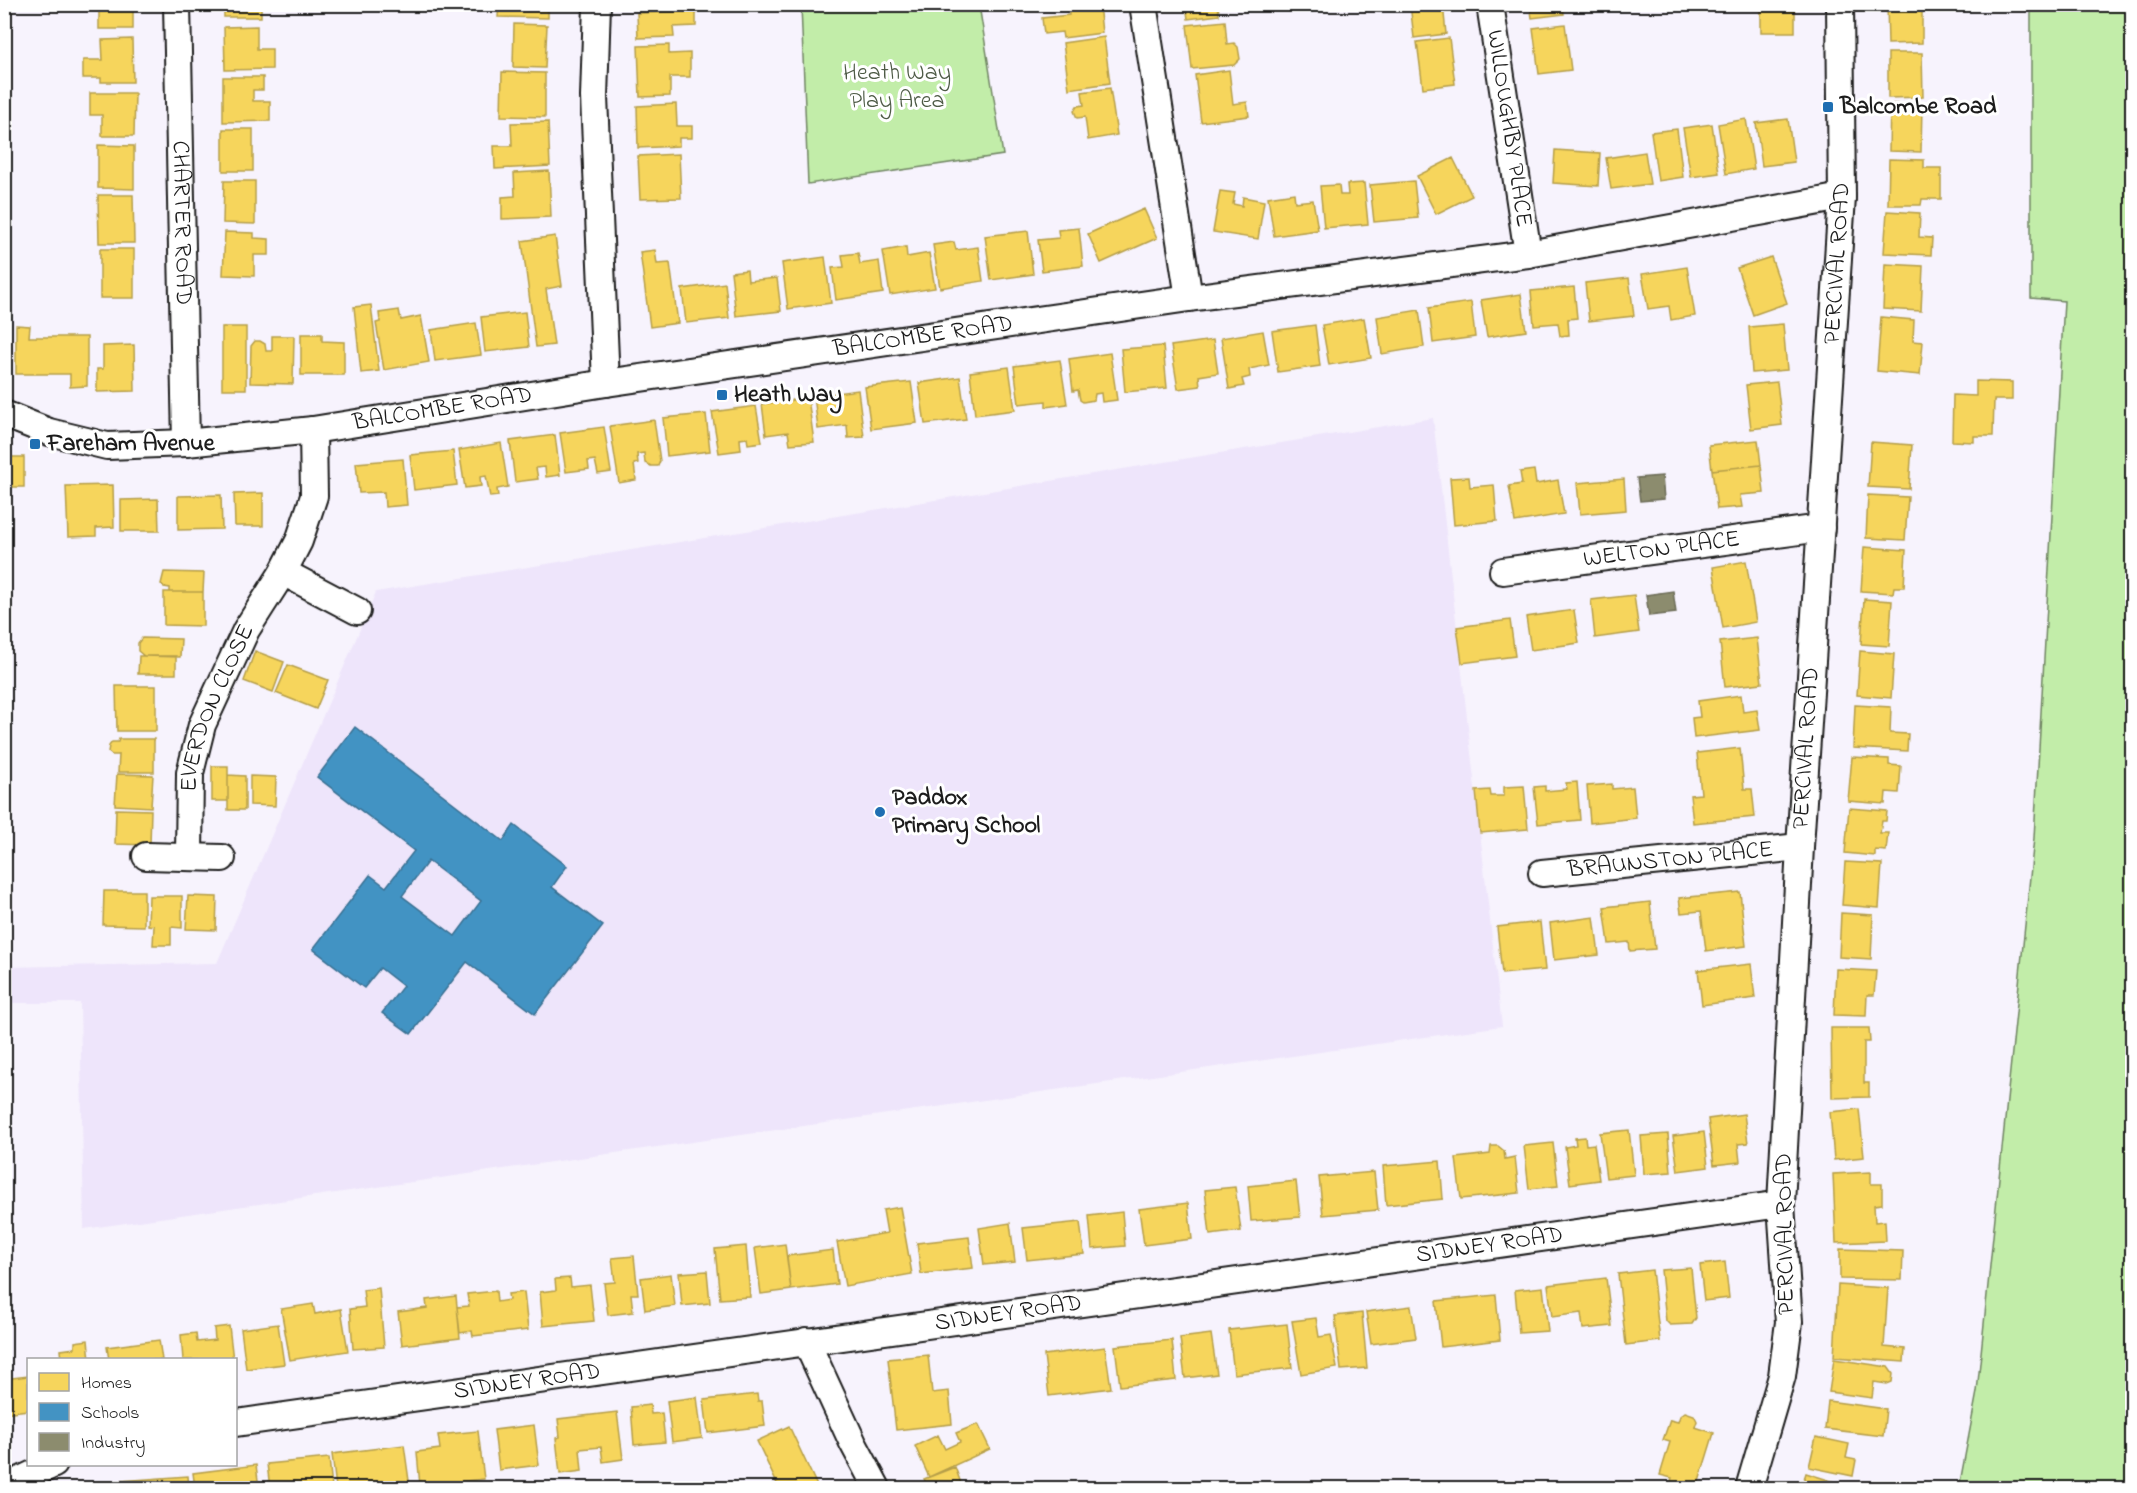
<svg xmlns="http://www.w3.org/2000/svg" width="2137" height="1493" viewBox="0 0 2137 1493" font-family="'Indie Flower',sans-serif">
	<rect width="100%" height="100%" fill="#f7f3fd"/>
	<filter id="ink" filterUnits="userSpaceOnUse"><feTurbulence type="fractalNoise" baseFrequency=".0167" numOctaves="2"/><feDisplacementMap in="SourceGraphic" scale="12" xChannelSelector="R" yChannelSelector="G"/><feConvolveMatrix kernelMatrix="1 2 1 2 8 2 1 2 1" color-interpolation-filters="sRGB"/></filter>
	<g filter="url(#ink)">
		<path fill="#eee5fb" d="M1433,418L1502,1026L84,1229L80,1003H5L4,967L217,963L376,592Z"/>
		<path fill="#c2eda9" stroke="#6f8462" stroke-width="1.5" d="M801,5H979L1003,155L808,184Z
			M2031,5H2132V1488H1959L1977,1392L2034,838L2064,301L2031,298Z"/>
		<path fill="#f6d55c" stroke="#b59e49" stroke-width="1.5" d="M99,4H133V29H99Z
			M224,4H261V17H224Z
			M499,4H548V18L498,17Z
			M1068,4H1099L1102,33L1063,38L1062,32L1044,34L1042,18L1069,15Z
			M1186,4H1218L1219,15L1188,19Z
			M1410,4H1443L1446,34L1414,38Z
			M1530,4H1563L1564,14L1532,18Z
			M1746,4H1795V32H1761V10L1746,9Z
			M1887,4H1922V43L1888,44Z
			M696,11V26L673,27L674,37L638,38L637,13Z
			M1225,21L1227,44L1234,43L1238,47L1240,59L1234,65L1192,69L1187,25Z
			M514,24L547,25L545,68L513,67Z
			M1565,24L1571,70L1539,74L1533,28Z
			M257,26V49H272V69L225,70L224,27Z
			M1104,37L1110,83L1069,89L1063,43Z
			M1449,38L1455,84L1423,88L1417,42Z
			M132,39L133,82H101V78H83V60H103L102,40Z
			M669,45V54L690,53V77H670V96L640,97L638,46Z
			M1888,53H1922L1923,97L1888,98Z
			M1229,70L1233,104L1247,102L1249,116L1201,122L1195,75Z
			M502,72L545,73V117L501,116Z
			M223,77H263V90H253V101H270V121L223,122Z
			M1110,88L1117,135L1088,140L1085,117L1077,118L1074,111L1077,106L1084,105L1082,92Z
			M90,93H135L134,136H102V115H90Z
			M676,104L677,126H692V138H679V146L638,148L637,106Z
			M1890,104L1922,105L1921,152L1889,151Z
			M1746,119L1754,169L1726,174L1718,124Z
			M1788,119L1794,162L1762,166L1756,123Z
			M548,122L550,166L495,169L494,146H512L511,123Z
			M1712,124L1719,173L1691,177L1683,128Z
			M223,129H253V171H223Z
			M1677,129L1683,177L1658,181L1651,132Z
			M98,145L134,146V189L98,188Z
			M1555,150L1600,153L1598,186L1553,183Z
			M1645,152L1650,184L1611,189L1606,158Z
			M679,154L681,198L640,199L638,156Z
			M1453,158L1472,196L1436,214L1417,176Z
			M1889,159L1924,160V168H1941V199H1922L1921,205H1888Z
			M549,171L551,217L502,219V197L515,196L514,173Z
			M224,181H255V224L223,223Z
			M1414,181L1418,218L1374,222L1370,185Z
			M1364,183L1368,224L1324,228L1320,186L1339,185L1340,195H1348L1347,184Z
			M1220,191L1235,193L1233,204L1242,206L1243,197L1264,201L1258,239L1213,232Z
			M1294,193L1295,202L1313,200L1318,230L1274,236L1268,197Z
			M98,195H133L134,243H99Z
			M1144,209L1157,238L1101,263L1088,234Z
			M1887,211L1920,213L1919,237L1932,238L1931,255L1884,253Z
			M1079,228L1083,266L1042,271L1038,240L1059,238L1058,230Z
			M1028,231L1033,274L991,280L985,236Z
			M225,232L254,233V238L269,239V255H254V276L223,275Z
			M555,236L562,286L546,289L554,345L536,347L522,241Z
			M954,242L956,250L978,247L983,281L940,288L933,245Z
			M906,247L907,257L929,253L935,288L890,295L883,251Z
			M100,249H134V298H100Z
			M655,250L657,264L670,263L678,323L650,327L640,252Z
			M858,253L860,264L879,261L883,293L836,300L832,268L844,267L842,255Z
			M825,257L831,303L788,309L782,263Z
			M1771,257L1787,303L1753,315L1737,268Z
			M1885,264L1923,266L1921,311L1883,309Z
			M1687,267L1695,316L1671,320L1669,306L1648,309L1642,274Z
			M747,270L748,281L777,278L781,311L736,316L731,272Z
			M1629,278L1634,316L1589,321L1585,283Z
			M725,283L729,318L686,323L682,289Z
			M1574,287L1577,318L1568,319L1569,335L1560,336L1558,323L1534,325L1531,291Z
			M1521,294L1526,331L1487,337L1481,300Z
			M1471,302L1475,337L1433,343L1429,308Z
			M371,305L379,371L361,373L354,307Z
			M399,310L401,320L421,316L429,362L384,370L376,323L380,322L379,313Z
			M1419,310L1424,347L1382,354L1377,317Z
			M525,312L529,347L485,352L481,317Z
			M1881,317L1914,320L1913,341L1923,342L1920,375L1877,371Z
			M1364,318L1371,358L1329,365L1322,325Z
			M476,323L481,355L435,361L431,330Z
			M1783,324L1787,370L1752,373L1749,327Z
			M16,325L30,326L29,337H87V386L70,387V374H16Z
			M1315,325L1320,366L1278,372L1272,331Z
			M222,327H246V389H222Z
			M1263,331L1269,365L1249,369L1250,377L1242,379L1244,386L1229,389L1221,338Z
			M301,334H322V341L344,342V375H301Z
			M272,336H294L293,384L250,383L251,346L255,341H260L265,344L266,351H272Z
			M1213,340L1218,373L1199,376L1200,386L1178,389L1171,346Z
			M134,345L135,391L97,392V369H103V346Z
			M1163,346L1167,388L1125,392L1121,349Z
			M1110,353L1117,400L1102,402L1101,393L1095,394L1094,400L1083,402L1080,400L1078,390L1073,391L1069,359Z
			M1060,360L1067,404L1046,407V401L1019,404L1014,366Z
			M1009,367L1015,410L975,415L970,372Z
			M960,377L966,419L925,424L919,383Z
			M1976,381L2012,382V400H1994L1993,436H1974V442L1952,441L1953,395L1976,396Z
			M911,382L917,423L871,429L865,387Z
			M1777,382L1782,425L1751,429L1746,385Z
			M858,390L864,437L848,438L847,425L818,429L814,396Z
			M808,398L814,442L790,444L788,432L766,435L762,404Z
			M756,406L762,442L748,444L747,438L740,439L741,450L719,453L712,412Z
			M706,414L710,451L667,456L663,418Z
			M654,420L660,461L658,466H651L645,463L644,453L637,454L638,463L634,464L636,480L619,483L610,426Z
			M604,427L611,472L598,474L595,460L588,461L589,469L566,472L560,433Z
			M555,435L560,475L546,477L545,467L536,468L538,479L515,482L510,441Z
			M1758,440L1761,465L1712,470L1709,445Z
			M1871,442L1912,445L1909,489L1868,487Z
			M501,443L508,487L497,489L498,496L490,497L486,476L480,477L481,486L465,488L459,450Z
			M453,451L457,485L414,490L410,455Z
			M4,457H24V487H4Z
			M403,459L407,505L385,507L384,492L359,493L356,463Z
			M1761,465L1764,493L1740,495L1742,507L1717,509L1712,470Z
			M1534,470L1536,484L1558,480L1564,514L1515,522L1509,486L1522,484L1520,472Z
			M1469,477L1470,487L1494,485L1497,521L1454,525L1450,478Z
			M1624,479L1626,510L1580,514L1577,483Z
			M113,485L114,527L96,528V536L68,537L66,486Z
			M263,493V526H235L234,494Z
			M221,495L222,529L178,530V496Z
			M1868,495L1908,497L1905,540L1866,538Z
			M158,499L159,531H121V500Z
			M1864,547L1906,550L1904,587H1894L1893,593L1861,591Z
			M1746,561L1756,622L1723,628L1713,567Z
			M164,572L204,573L203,592H170V588L164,587L161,584Z
			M164,592H203V626L164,625Z
			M1634,595L1639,632L1595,638L1591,600Z
			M1864,599L1892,601L1889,646L1861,644Z
			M1574,610L1579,643L1531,650L1526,617Z
			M1510,620L1515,656L1462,663L1457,627Z
			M142,638L181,639L180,657L144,656L138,651V643Z
			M1757,638L1762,683L1725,687L1720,642Z
			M255,651L284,662L273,692L244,681Z
			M1860,651L1894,654L1891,698L1857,695Z
			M139,656H176V674H138Z
			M288,665L328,680L316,709L276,693Z
			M116,686H156V731H117Z
			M1741,695L1743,712L1757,710L1760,730L1694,738L1692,718L1700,717L1698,701Z
			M1855,705L1891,707L1890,733L1908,734L1907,751L1853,748Z
			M119,739H154V772H118L119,755H112L108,752L109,746L112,742H118Z
			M1740,748L1744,789H1752L1755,817L1693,823L1690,795L1701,794L1697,753Z
			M1852,757L1889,759V765L1901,766L1899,793L1886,792L1885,804L1848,801Z
			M212,766H228V801H212Z
			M117,774L153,775L151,807L115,805Z
			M228,775L245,776V810H228Z
			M250,776L276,777L275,806L250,805Z
			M1577,782L1580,820L1538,824L1534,787L1545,786V791L1567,789L1566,783Z
			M1612,784V789L1633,787L1636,818L1590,823L1587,786Z
			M1524,786L1528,829L1480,833L1476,791L1490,790L1491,796H1504V787Z
			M1849,808L1887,811L1886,821H1882L1880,833H1888L1886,851L1875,850V856L1845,853Z
			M116,809L151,810L150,845L115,844Z
			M1845,862L1882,864L1879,908L1842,905Z
			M104,891H144V926L103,925Z
			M1740,892L1746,946L1706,951L1701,911L1681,913L1679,898Z
			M149,896H182V928L171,927V945H153L154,926L148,925Z
			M188,896L217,897L216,930L186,929Z
			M1650,902L1655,949L1630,951L1629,942L1609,944L1604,907Z
			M1841,913L1873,915L1871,959L1839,957Z
			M1594,917L1599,955L1554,960L1550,923Z
			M1540,922L1545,970L1502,974L1497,927Z
			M1751,964L1755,998L1702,1005L1698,970Z
			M1836,969L1876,971L1874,995H1867L1866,1016L1834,1015Z
			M1831,1028H1869L1870,1042H1864V1083H1869V1097L1832,1098Z
			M1859,1109L1864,1157L1834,1160L1830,1112Z
			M1744,1114L1748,1143L1738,1144L1740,1162L1714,1165L1708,1119Z
			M1629,1130L1634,1175L1606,1178L1600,1133Z
			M1704,1132L1708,1167L1678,1171L1673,1136Z
			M1668,1134L1671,1172L1644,1174L1641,1136Z
			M1585,1137L1586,1145L1594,1144L1599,1180L1570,1184L1565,1147L1576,1145L1575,1138Z
			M1553,1143L1558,1186L1529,1189L1524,1146Z
			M1491,1146H1498L1504,1151L1505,1159L1515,1157L1519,1193L1461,1199L1456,1158L1490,1154Z
			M1440,1161L1443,1199L1386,1205L1383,1166Z
			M1374,1172L1378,1210L1323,1215L1319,1177Z
			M1871,1172V1184H1882V1204L1874,1205L1875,1222L1885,1221L1886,1241L1836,1243L1833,1174Z
			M1296,1181L1300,1217L1251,1221L1248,1186Z
			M1235,1187L1241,1231L1210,1235L1205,1190Z
			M1188,1203L1192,1239L1144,1245L1139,1209Z
			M900,1207L912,1274L845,1286L837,1242L887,1233L883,1210Z
			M1122,1212L1125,1246L1092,1249L1089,1216Z
			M1080,1222L1084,1254L1027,1260L1023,1228Z
			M1010,1223L1015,1262L984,1265L979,1228Z
			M969,1237L973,1268L921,1274L917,1243Z
			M785,1244L791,1290L761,1294L755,1248Z
			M746,1246L750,1297L720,1299L715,1249Z
			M1840,1249L1903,1251L1902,1280L1840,1279Z
			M833,1250L837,1284L791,1290L787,1256Z
			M634,1256L638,1294H631L633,1312L608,1315L604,1283L615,1282L612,1258Z
			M1725,1262L1729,1298L1704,1301L1700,1265Z
			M1691,1268L1696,1318L1692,1324L1670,1325L1666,1321L1661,1270Z
			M1652,1270L1660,1341L1626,1345L1618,1274Z
			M707,1271L710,1303L682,1306L679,1273Z
			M671,1274L675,1306L645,1310L641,1278Z
			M570,1278L571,1287L590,1285L594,1321L543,1326L540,1292L556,1290L555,1279Z
			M1606,1278L1612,1326L1583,1329L1581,1313L1552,1317L1548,1285Z
			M1838,1285L1888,1288L1884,1347L1905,1349L1904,1362L1834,1357Z
			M1543,1287L1548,1331L1519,1333L1515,1290Z
			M379,1288L384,1347L353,1349L350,1309L365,1307L363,1290Z
			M496,1291L497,1302L509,1300L508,1294L524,1292L528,1330L473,1336L472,1331L460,1333L457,1307L469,1306L467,1294Z
			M1496,1295L1500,1340L1441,1347L1436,1301Z
			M456,1296L460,1338L402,1345L398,1312L427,1308L426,1300Z
			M313,1304L315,1314L341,1309L348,1351L290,1360L281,1309Z
			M1411,1306L1416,1338L1371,1344L1366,1312Z
			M1362,1313L1367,1368L1341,1370L1335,1316Z
			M1316,1318L1319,1337L1331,1335L1337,1368L1301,1374L1292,1321Z
			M278,1324L284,1364L246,1369L241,1329Z
			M1287,1324L1292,1368L1234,1374L1229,1330Z
			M229,1326L233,1360H183L181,1335L196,1333L197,1342L215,1340L214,1328Z
			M1211,1334L1217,1374L1185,1378L1180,1338Z
			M88,1340L90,1360H62L61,1350L75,1348V1342Z
			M159,1340L162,1360H109L107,1347Z
			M1172,1340L1176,1380L1120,1386L1115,1346Z
			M1105,1347L1111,1388L1049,1396L1044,1355Z
			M928,1355L932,1393L949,1391L952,1424L896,1430L888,1359Z
			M1834,1359L1888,1367L1893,1374L1892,1382L1887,1384L1874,1382L1872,1398L1829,1392Z
			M28,1376V1410L4,1413V1379Z
			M757,1394L758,1401H762L765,1426L708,1433L704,1400Z
			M697,1397L702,1438L672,1442L667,1401Z
			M1828,1401L1886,1409L1883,1436L1825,1429Z
			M650,1405L651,1414L662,1413L665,1442L634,1445L631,1407Z
			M617,1412L623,1459L603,1462L601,1447L580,1449L582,1471L560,1474L556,1438L560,1437L558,1419Z
			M1685,1412L1694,1415L1697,1421L1695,1427L1714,1433L1697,1488H1669L1672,1478L1660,1475L1670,1442L1663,1440L1670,1420L1678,1422L1680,1416Z
			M978,1424L990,1449L929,1477L915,1446L938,1435L945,1449L960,1442L956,1433Z
			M534,1425L539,1465L499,1470L494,1430Z
			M789,1426L818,1488H779L757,1441Z
			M478,1431L484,1479L420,1486L417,1452L440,1449L438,1435Z
			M1816,1437L1849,1444L1846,1458L1856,1460L1853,1476L1809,1467Z
			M404,1445L410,1488H336L332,1454Z
			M329,1458L332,1488H270L267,1464Z
			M256,1465L259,1488H195L193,1473Z
			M955,1467L962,1486L973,1483L981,1488H928L924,1479Z
			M1806,1473L1838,1483L1837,1488H1801Z
			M188,1476L189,1488H125L121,1481Z"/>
		<path fill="#4393c3" stroke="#376f91" stroke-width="1.5" fill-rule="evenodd" d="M355,727L503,841L514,825L567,866L552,887L603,926L535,1014L467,962L411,1034L382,1013L403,986L380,968L364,988L313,949L370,875L386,887L414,851L317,777ZM428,861L481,901L455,936L402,896Z"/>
		<path fill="#8c8c6e" stroke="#6a6a55" stroke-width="1.5" d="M1662,476L1664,499L1640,501L1637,478Z
			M1673,591L1676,613L1649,616L1646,595Z"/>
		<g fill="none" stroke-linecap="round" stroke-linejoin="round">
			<g stroke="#1c1c1c" stroke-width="30">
				<g id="minor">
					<path id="s1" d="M177,4L186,443"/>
					<path d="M597,4L594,97L606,383"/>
					<path d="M1143,4L1189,298"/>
					<path id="s2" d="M1490,4L1528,254"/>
					<path id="s3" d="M4,414L49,432L107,446L186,443L313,430L606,383L1189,298L1528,254L1842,197"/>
					<path id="s4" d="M1503,571L1821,528"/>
					<path d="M283,572L357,611"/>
					<path d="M146,856L222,858"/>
					<path id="s5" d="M189,856L190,773L202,725L246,630L283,572L299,541L314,496L313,430"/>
					<path id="s6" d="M1542,873L1800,847"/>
					<path d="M806,1341L853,1443L877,1488"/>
					<path id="s7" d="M236,1423L1781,1204"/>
					<path d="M4,1488L54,1464"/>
					<path id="s8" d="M1749,1488L1782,1376L1789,1322L1781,1204L1800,847L1842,197L1840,4"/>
				</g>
			</g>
			<use href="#minor" stroke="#fff" stroke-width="26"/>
		</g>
	</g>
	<g fill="#1f6fb2" stroke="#fff" stroke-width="2">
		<rect x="1822" y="101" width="12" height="12" rx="3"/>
		<rect x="716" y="389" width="12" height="12" rx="3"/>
		<rect x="29" y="438" width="12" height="12" rx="3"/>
		<circle cx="880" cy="812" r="6"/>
	</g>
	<g text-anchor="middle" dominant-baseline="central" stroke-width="6" stroke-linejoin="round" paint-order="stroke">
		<g font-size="24" fill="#4e5b46" stroke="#fff">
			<text x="897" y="73">Heath Way<tspan x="897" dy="28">Play Area</tspan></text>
		</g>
		<g font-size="24" font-weight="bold" fill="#1c1c1c" stroke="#fff" text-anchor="start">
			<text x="1840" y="107">Balcombe Road</text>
			<text x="734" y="395">Heath Way</text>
			<text x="47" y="444">Fareham Avenue</text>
			<text x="892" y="798">Paddox<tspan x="892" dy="28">Primary School</tspan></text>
		</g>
		<g font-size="24" fill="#1c1c1c" stroke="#fff">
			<text stroke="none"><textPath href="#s2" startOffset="126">WILLOUGHBY PLACE</textPath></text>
			<text stroke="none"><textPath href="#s1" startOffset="219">CHARTER ROAD</textPath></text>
			<text stroke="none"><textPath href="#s8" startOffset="1232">PERCIVAL ROAD</textPath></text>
			<text stroke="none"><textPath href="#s3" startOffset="932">BALCOMBE ROAD</textPath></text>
			<text stroke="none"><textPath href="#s3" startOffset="446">BALCOMBE ROAD</textPath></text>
			<text stroke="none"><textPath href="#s4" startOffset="160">WELTON PLACE</textPath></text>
			<text stroke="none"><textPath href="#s5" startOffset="153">EVERDON CLOSE</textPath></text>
			<text stroke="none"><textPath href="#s8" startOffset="746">PERCIVAL ROAD</textPath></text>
			<text stroke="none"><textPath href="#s6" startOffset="129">BRAUNSTON PLACE</textPath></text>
			<text transform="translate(1786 1234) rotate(-91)">PERCIVAL ROAD</text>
			<text stroke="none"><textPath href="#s7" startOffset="1266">SIDNEY ROAD</textPath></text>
			<text stroke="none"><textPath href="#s7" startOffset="780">SIDNEY ROAD</textPath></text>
			<text stroke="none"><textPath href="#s7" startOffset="294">SIDNEY ROAD</textPath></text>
		</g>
	</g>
	<rect width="2137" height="1493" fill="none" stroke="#fff" stroke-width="24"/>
	<rect x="12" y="12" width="2113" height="1469" fill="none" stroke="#1c1c1c" stroke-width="2" filter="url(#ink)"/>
	<rect x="27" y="1358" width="210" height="108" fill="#ffffff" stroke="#a4a4a4" stroke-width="1.5"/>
	<rect x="39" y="1373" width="30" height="18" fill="#f6d55c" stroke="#a4a4a4" stroke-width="1.5"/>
	<text x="81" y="1388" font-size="18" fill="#1c1c1c">Homes</text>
	<rect x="39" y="1403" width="30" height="18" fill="#4393c3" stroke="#a4a4a4" stroke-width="1.5"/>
	<text x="81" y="1418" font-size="18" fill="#1c1c1c">Schools</text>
	<rect x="39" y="1433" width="30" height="18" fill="#8c8c6e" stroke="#a4a4a4" stroke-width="1.5"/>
	<text x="81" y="1448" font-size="18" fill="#1c1c1c">Industry</text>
</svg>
